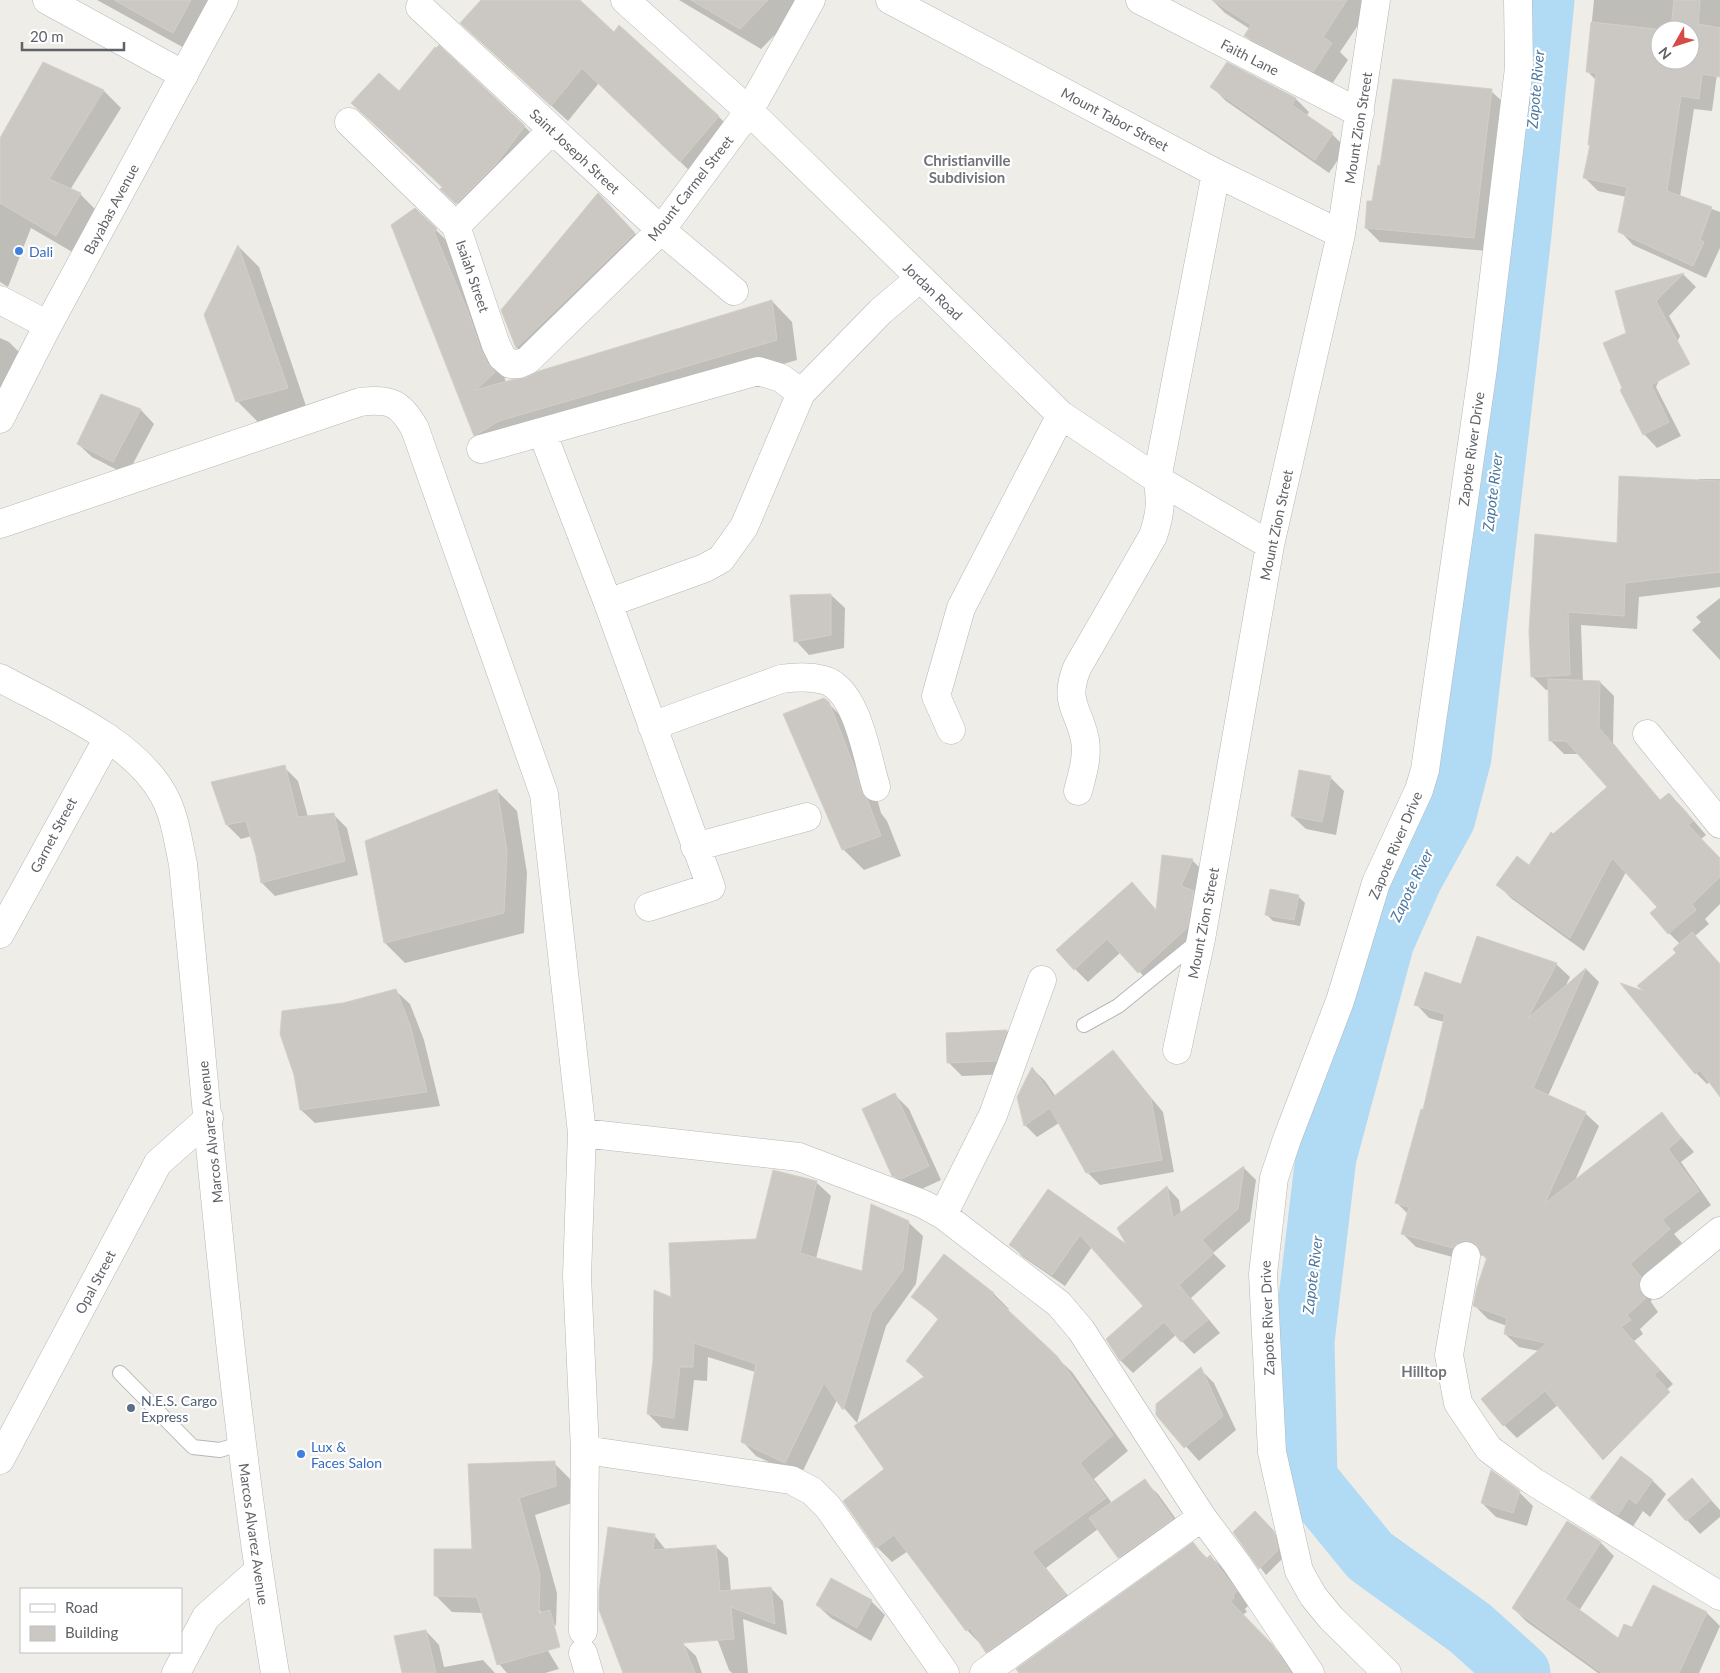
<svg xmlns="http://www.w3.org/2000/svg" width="1720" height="1673" viewBox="0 0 1720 1673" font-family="Lato,sans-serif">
	<rect width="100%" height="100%" fill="#efede7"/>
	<path fill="#0003" fill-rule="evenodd" d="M97,0H227L197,55Z
		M482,0H578L614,34L718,116L734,132L697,178L599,83L568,121L478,39Z
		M679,0H809L761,49Z
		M1212,0H1371L1373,3L1340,52L1348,60L1330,87L1262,52L1246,36L1250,29L1225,13Z
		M1594,0H1720V76L1717,74L1712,111L1694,109L1680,197L1720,212V248L1706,278L1633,245L1620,231L1627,197L1598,191L1585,178L1591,147L1589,144L1597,81L1587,71ZM1660,30H1690V60H1660Z
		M1227,64L1296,99L1309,112L1306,117L1332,134L1346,148L1329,173L1226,101L1212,87Z
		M104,91L121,108L70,190L80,194L98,212L74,253L31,228L8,287L0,282V184Z
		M1491,91L1505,104L1488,251L1380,242L1366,228L1373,203Z
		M399,93L524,126L545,147L477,224L443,188L352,103Z
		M415,209L456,250L506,382L525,380L772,301L792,322L797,360L520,442L496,455L475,435Z
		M618,215L655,255L537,368L517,348L502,310Z
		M239,247L259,267L307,409L258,422L237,401Z
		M1683,274L1696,287L1669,316L1680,336L1656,387L1681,436L1657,448L1644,434L1624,389L1627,334L1616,292Z
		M0,338L9,342L24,357L0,403Z
		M102,395L141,410L154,424L127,475L92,457L78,444Z
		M1699,479H1720V587L1639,597L1637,629L1581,625L1583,682H1600L1614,696L1613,743L1661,801L1669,794L1683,808L1706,835L1701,839L1720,859V904L1705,919L1709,924L1695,936L1720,964V1094L1710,1082L1707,1084L1696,1073L1646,993L1639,986L1678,953L1680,944L1669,933L1659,907L1626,872L1584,951L1512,899L1498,885L1529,866L1553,836L1609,788L1579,754H1564L1550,740V690H1546L1532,676L1530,631L1618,544Z
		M831,595L845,608L844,648L809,655L796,641Z
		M1720,598V660L1692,630L1701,622L1696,617Z
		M825,700L846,721L875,791L881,813L887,821L901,856L864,870L843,849Z
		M284,767L298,781L308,817L333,814L347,828L358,875L275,896L262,883L252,836L241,839L227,825L213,783Z
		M1330,777L1344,791L1336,835L1306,829L1292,816Z
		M497,791L517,811L527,873L524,933L405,963L385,943Z
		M1192,860L1206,874L1200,942L1153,986L1121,952L1088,982L1075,969L1145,897L1157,911Z
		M1298,896L1305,903L1300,926L1273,921L1266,914Z
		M1556,964L1570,977L1564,989L1586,969L1599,982L1548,1096L1585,1113L1599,1126L1574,1183L1662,1114L1694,1152L1681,1162L1711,1205L1674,1234L1682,1243L1642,1278L1654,1291L1651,1302L1658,1312L1640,1329L1643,1334L1634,1341L1673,1384L1599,1451L1558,1405L1517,1438L1504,1425L1539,1351L1519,1347L1505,1334L1507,1326L1488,1319L1475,1306L1487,1260L1482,1254H1475L1467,1261L1416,1247L1403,1234L1408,1214L1396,1202L1423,1111L1444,1022L1429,1018L1416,1004L1462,985Z
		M396,991L410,1004L424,1040L440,1106L315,1123L301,1110L343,1004Z
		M1007,1031L1020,1044L1010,1074L962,1076L948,1062L947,1034Z
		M1113,1052L1163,1112L1174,1172L1100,1185L1087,1172L1059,1123L1037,1137L1025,1125L1033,1069L1045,1081L1056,1097Z
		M895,1095L909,1109L941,1180L915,1192L907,1189L893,1175Z
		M1244,1168L1256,1180L1250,1221L1213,1253L1226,1266L1191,1298L1220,1333L1194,1354L1176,1335L1133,1373L1121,1361L1107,1340L1145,1306L1092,1247L1065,1286L1023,1257L1011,1245L1048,1191L1129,1248L1167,1187L1179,1200L1181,1213Z
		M816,1182L831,1196L816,1259L863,1272L908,1222L923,1236L916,1284L886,1326L857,1423L837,1400L800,1477L756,1456L742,1441L755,1372L708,1357L707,1381L694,1380L688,1431L662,1428L648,1414L673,1299L757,1241Z
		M944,1255L994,1294L1009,1309L1007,1311L1072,1372L1128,1451L1094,1479L1112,1503L1144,1481L1158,1494L1186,1533L1132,1571L1119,1557L1098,1529L1046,1568L1080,1611L1002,1667L967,1630L908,1551L892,1562L877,1547L844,1501L885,1469L925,1378L907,1361L939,1320L913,1296Z
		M1200,1369L1214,1383L1236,1430L1199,1461L1157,1414Z
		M1622,1458L1653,1481L1666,1494L1650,1517L1643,1511L1632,1528L1605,1512L1592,1498Z
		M554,1463L571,1480L572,1503L535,1515L557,1593L556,1626L538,1609L550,1633L541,1639L559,1669L545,1673H507L499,1664L483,1613L452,1612L435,1595L473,1551L469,1466Z
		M1692,1479L1720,1510V1517L1700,1534L1687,1520Z
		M1519,1492L1533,1506L1527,1526L1496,1517L1482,1503Z
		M1255,1513L1280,1539L1284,1557L1266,1575L1235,1533Z
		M1567,1522L1601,1543L1614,1556L1579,1611L1618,1640L1632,1629L1654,1587L1707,1613L1720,1626L1699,1673H1598L1527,1622L1513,1608Z
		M654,1535L666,1550L715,1546L728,1558L731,1592L771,1588L783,1601L787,1635L743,1619L748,1673H732L729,1670L710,1620L621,1645Z
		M1193,1544L1208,1559L1210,1556L1224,1569L1249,1605L1245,1609L1247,1612L1242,1615L1285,1659L1294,1673H1021Z
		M831,1579L871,1601L885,1615L871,1641L831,1618L817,1605Z
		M426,1631L439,1645L444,1667L483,1660L495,1673H403Z
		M682,1643L696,1656L702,1673H624Z"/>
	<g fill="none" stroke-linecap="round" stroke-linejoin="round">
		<path stroke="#b1daf5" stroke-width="61" d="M1520,1673L1470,1628L1370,1556L1307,1479L1304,1341L1326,1157L1384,941L1412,878L1445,818L1461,757L1521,234L1544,0"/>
	</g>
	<path fill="#cbc8c4" stroke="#d3cfc6" d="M114,0H191L173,33Z
		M481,0H580L614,32L619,25L719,116L680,162L582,68L551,106L460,23Z
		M691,0H768L740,29Z
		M1212,0H1347L1323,37L1332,43L1313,72L1244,36L1251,25Z
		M1674,0H1700L1698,24L1720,28V77L1702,74L1699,99L1681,96L1667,191L1712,207L1700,240L1704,242L1693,266L1618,232L1627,187L1583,178L1590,145H1588L1596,73L1586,72L1591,22L1665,30H1660V60H1690V30H1671Z
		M439,45L525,126L496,164L456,204L440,189L443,187L351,103L379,73L399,91L435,47L436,48Z
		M43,62L104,90L49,179L81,193L56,236L0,203V138Z
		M1227,62L1296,98L1292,105L1333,133L1315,160L1210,87Z
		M1393,79L1492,89L1474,238L1365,228L1367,201H1372L1378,165L1380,166Z
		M598,193L635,233L516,348L501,310Z
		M415,208L437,229L434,232L468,312L481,350L488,364L495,372L476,390L511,380L525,378L539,371L772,300L777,340L499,421L474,436L391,225Z
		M238,245L288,388L236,402L204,315Z
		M1684,273L1656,301L1690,364L1651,385L1669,422L1643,435L1620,390L1622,388L1603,343L1626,333L1615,291Z
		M101,394L141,409L113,462L77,444Z
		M1619,476L1720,481V572L1625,583L1624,616L1568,612L1570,675L1531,677L1529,631L1535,534L1617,543Z
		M831,594V635L794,642L790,595Z
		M1548,679L1600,681L1599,728L1660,800L1669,793L1693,821L1688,825L1720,858V877L1692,904L1696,910L1668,934L1650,913L1657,907L1612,858L1570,938L1496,885L1517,856L1529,865L1551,832L1553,834L1607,787L1566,741H1549Z
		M824,698L829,702L855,769L861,791L867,799L881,836L842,850L783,714Z
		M285,765L298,817L334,813L345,861L261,883L256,856L246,821L226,825L211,782Z
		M1299,770L1331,776L1322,822L1291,816Z
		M497,789L507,851L504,913L384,943L365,841Z
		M1162,855L1193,859L1181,886L1194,891L1187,928L1138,973L1107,939L1074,970L1056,950L1132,882L1156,910Z
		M1270,889L1299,895L1294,920L1265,915Z
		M1692,932L1720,964V1097L1700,1070L1695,1074L1620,983L1644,991L1637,986L1676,953L1673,949Z
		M1477,936L1557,963L1528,1018L1586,968L1533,1088L1586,1112L1545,1203L1662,1112L1681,1138L1668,1149L1699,1191L1662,1220L1670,1229L1630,1264L1641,1277L1639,1288L1646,1298L1627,1315L1631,1320L1621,1327L1660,1370L1654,1375L1670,1392L1603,1460L1545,1391L1503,1426L1481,1399L1547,1343L1504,1334L1507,1318L1473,1306L1477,1287L1487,1257L1481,1255L1476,1244L1468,1241H1461L1453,1248L1401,1234L1409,1207L1395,1203L1421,1109L1423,1110L1445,1014L1414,1005L1425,972L1461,984Z
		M396,989L410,1025L427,1092L300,1110L294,1075L280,1034L282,1011L343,1003Z
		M1007,1030L996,1061L947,1063L946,1033Z
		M1113,1050L1151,1098L1162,1160L1086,1173L1050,1108L1024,1126L1017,1097L1032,1067L1053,1097Z
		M895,1093L929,1166L901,1179L892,1176L862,1109Z
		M1244,1166L1238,1209L1202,1240L1214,1253L1179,1285L1208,1320L1181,1342L1164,1322L1120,1361L1106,1339L1143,1306L1080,1235L1052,1275L1009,1245L1048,1189L1126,1244L1117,1228L1167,1186L1173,1218Z
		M773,1170L817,1181L800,1253L862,1271L871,1204L909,1221L903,1270L872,1312L843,1410L824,1383L785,1463L741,1442L756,1364L694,1343L693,1367H680L674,1418L647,1414L653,1360L654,1290L671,1297L669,1243L756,1239Z
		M944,1254L994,1293L992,1295L1057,1356L1113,1435L1080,1463L1106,1498L1032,1552L1066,1595L986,1653L970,1628L966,1631L894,1535L876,1548L843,1501L884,1469L854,1426L925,1376L906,1361L939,1318L911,1297Z
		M1201,1367L1223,1416L1184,1448L1156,1415V1404Z
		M1621,1456L1653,1480L1636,1504L1629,1498L1618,1515L1590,1498Z
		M555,1461L556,1486L519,1498L540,1575L539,1613L550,1610L560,1647L497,1665L477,1597L434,1596V1549H472L468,1464Z
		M1491,1470L1520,1491L1513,1513L1481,1503Z
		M1692,1478L1711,1500L1686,1521L1667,1500Z
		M1145,1479L1173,1519L1118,1558L1089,1518Z
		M1255,1511L1274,1531L1278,1550L1259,1569L1233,1532Z
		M1567,1521L1601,1542L1565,1599L1618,1638L1624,1624L1632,1627L1653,1585L1707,1612L1679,1673H1602L1512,1608Z
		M608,1527L655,1534L653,1550L716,1545L720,1591L771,1587L775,1624L731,1607L734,1639L683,1643L695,1673H623L599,1610V1591Z
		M1193,1542L1206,1559L1210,1555L1237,1591L1233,1595L1234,1598L1230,1601L1272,1644L1291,1673H1019L1016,1669Z
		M831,1578L872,1600L857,1628L816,1605Z
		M426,1630L436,1673H402L394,1636Z"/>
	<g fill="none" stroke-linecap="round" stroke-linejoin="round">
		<g stroke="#b4b7ba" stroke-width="16">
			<path id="service" d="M1084,1025L1118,1006L1198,941
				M120,1373L193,1447L220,1450L242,1443"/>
		</g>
		<g stroke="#b4b7ba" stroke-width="29">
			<path id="minor" d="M47,0L184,75
				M625,0L749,111L1061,415L1157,479L1270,545
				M890,0L1216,173L1341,234
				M1140,0L1360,113
				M420,7L661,230L734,291
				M349,122L456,226
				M552,130L456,226L496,345L502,357L510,364H519L528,360L661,230L749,111L811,0
				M0,300L48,325
				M542,432L608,603L711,887L649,907
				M481,449L758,371L781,378L801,393
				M0,524L360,402C390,398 401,403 415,429L544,794L582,1133L577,1276L585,1450L583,1631
				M608,603L705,568L721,559L744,527L801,393L881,311L920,278
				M652,726L781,679C796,677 809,676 824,680C857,689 867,757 876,787
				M951,730L936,696L961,608L1061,415
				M1647,734L1720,824
				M1078,791C1082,775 1088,758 1085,740C1079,709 1063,703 1077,668L1153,536C1160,515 1162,501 1157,479L1216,173
				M695,847L807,817
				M0,934L108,738
				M1177,1050L1201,939L1270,545L1341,234L1376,0
				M582,1133L799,1157L923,1204L943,1215L1059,1304L1081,1330L1202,1517L1237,1564L1310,1673
				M943,1215L993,1115L1042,980
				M1466,1256L1449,1355L1458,1403L1489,1449L1534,1482L1720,1596
				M1654,1285L1720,1231
				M585,1450L791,1480L812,1491L828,1507L945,1673
				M0,1460L158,1163L209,1118
				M583,1653L589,1673
				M176,1673L206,1617L258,1571
				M984,1673L1202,1517"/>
		</g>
		<g stroke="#b4b7ba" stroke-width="29">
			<path id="tertiary" d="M0,419L48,325L224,0
				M1387,1673L1331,1618L1313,1596L1299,1571L1272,1452L1263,1274L1274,1178L1287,1139L1340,1001L1376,883L1419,790L1425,770L1483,368L1519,68L1518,0"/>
		</g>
		<g stroke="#b4b6ba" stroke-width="29">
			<path id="secondary" d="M0,678C53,707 133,740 163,794C175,815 178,841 183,864C210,1134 230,1405 275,1673"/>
		</g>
		<use href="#service" stroke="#fff" stroke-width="14"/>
		<use href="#minor" stroke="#fff" stroke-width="28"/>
		<use href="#tertiary" stroke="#fff" stroke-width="28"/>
		<use href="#secondary" stroke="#fff" stroke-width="28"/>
	</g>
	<g fill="#3f7fe0" stroke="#fff" stroke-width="2">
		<circle cx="19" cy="251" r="5"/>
		<circle cx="301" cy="1454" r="5"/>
	</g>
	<circle fill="#5c6f8a" stroke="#fff" stroke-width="2" cx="131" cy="1408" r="5"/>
	<g text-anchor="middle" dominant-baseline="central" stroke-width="4.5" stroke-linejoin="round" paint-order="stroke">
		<g font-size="14" fill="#5f6266" stroke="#fff">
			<text transform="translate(1250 57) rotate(27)">Faith Lane</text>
			<text transform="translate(1115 119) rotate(28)">Mount Tabor Street</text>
			<text transform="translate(1358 128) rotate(-81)">Mount Zion Street</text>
			<text transform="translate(575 151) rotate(43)">Saint Joseph Street</text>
			<text transform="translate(690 188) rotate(-52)">Mount Carmel Street</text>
			<text transform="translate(111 209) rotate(-62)">Bayabas Avenue</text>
			<text transform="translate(473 276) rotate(71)">Isaiah Street</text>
			<text transform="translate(933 291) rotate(44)">Jordan Road</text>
			<text transform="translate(1471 449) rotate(-82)">Zapote River Drive</text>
			<text transform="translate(1276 525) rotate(-78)">Mount Zion Street</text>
			<text transform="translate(53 835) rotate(-62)">Garnet Street</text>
			<text transform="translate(1395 845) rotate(-67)">Zapote River Drive</text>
			<text transform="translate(1203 923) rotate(-79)">Mount Zion Street</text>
			<text transform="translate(210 1132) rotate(-96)">Marcos Alvarez Avenue</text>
			<text transform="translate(95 1282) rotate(-62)">Opal Street</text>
			<text transform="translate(1267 1318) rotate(-92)">Zapote River Drive</text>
			<text transform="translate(254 1534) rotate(82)">Marcos Alvarez Avenue</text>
		</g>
		<g font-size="14" fill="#366cbe" stroke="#fff" text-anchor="start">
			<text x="29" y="251">Dali</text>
			<text x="311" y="1446">Lux &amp;<tspan x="311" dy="16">Faces Salon</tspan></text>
		</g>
		<g font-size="14" fill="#4e5e75" stroke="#fff" text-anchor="start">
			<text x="141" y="1400">N.E.S. Cargo<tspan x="141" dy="16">Express</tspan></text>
		</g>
		<g font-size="15" font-style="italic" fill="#4c779e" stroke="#fff">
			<text transform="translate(1535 89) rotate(-85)">Zapote River</text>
			<text transform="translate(1492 492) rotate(-83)">Zapote River</text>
			<text transform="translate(1411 885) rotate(-64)">Zapote River</text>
			<text transform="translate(1312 1275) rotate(-83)">Zapote River</text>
		</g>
		<g font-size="15" font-weight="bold" fill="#707478" stroke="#fff">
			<text x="967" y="160">Christianville<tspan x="967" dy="17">Subdivision</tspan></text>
			<text x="1424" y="1371">Hilltop</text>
		</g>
	</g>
	<rect x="20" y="1588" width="162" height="65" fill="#ffffff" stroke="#bfc0c2"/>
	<rect x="30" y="1604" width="25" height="8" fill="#ffffff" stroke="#bfc0c2"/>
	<text x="65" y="1613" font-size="15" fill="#5f6266">Road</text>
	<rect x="30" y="1626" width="25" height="15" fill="#cbc8c4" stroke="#bfc0c2"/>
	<text x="65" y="1638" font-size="15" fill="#5f6266">Building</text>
	<g transform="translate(1675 45) rotate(231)"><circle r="24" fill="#ffffff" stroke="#bfc0c2"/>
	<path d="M0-4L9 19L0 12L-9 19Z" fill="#d54c47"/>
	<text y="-8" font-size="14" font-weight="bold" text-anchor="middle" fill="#5f6266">N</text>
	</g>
	<path d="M22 42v8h102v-8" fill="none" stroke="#5f6266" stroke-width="2.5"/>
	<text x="30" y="42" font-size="15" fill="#5f6266" stroke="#ffffff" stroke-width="4" paint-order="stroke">20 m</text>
</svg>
